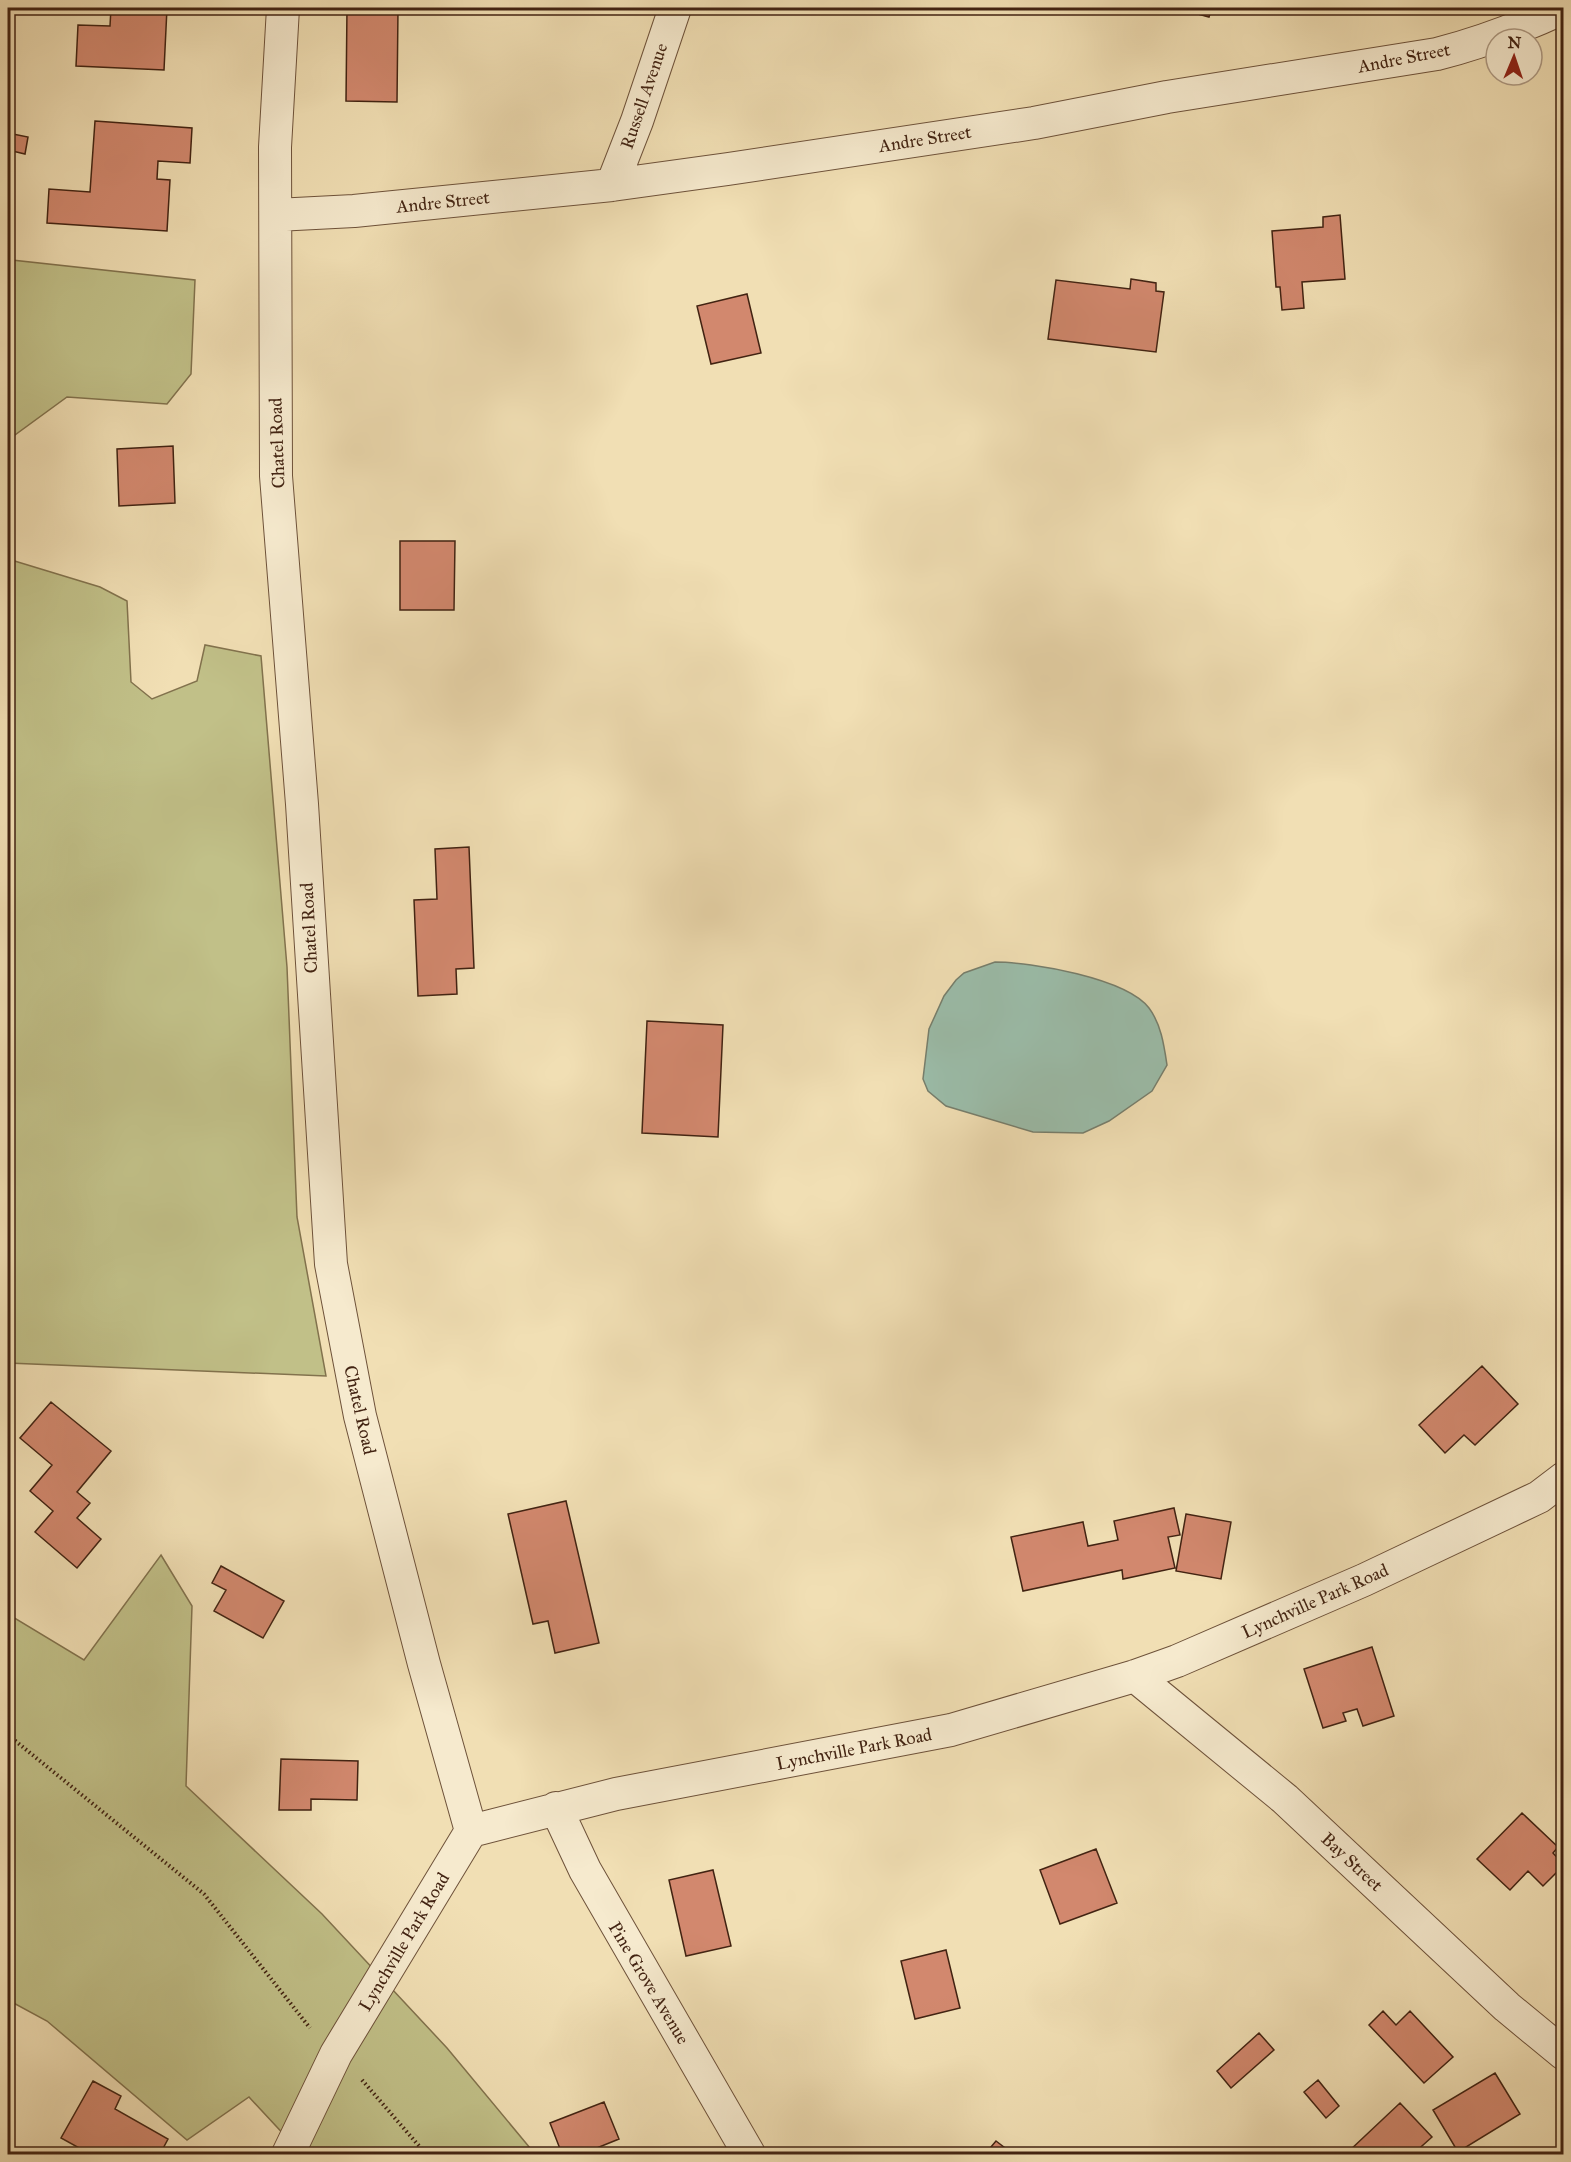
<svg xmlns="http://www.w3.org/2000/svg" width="1571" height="2162" viewBox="0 0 1571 2162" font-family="'IM FELL Great Primer',serif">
	<rect width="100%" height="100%" fill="#f1dfb4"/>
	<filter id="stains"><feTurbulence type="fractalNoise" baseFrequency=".00333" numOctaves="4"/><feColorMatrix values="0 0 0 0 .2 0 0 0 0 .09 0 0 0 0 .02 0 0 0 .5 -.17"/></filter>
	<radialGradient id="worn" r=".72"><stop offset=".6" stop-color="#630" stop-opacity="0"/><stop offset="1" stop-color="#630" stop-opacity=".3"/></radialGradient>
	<path fill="#c1c088" stroke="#82724d" stroke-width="1.5" d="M8,244L12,260L195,280L191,374L167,404L67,397L8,440Z
		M8,559L100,587L127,601L131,682L152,699L197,681L205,645L261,656L287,967L297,1217L326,1376L8,1363Z
		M161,1555L192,1606L186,1786L322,1914L447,2048L535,2154H302L249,2097L187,2140L47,2021L8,2000V1614L84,1660Z"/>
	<path fill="#9bbdaa" stroke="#777f6d" stroke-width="1.5" d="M995,962C1031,962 1126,978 1149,1008C1161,1024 1164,1045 1167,1065L1152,1091L1109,1121L1083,1133L1033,1132L946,1106L928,1091L923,1079L929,1029L944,996L956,980L964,973Z"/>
	<path fill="#d2886e" stroke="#422312" stroke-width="1.5" d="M111,8H167L164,70L76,66L78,25L110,26Z
		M347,8L398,9L397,102L346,101Z
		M1176,8H1212L1209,17Z
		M95,121L192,128L190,163L158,161L157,179L170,180L167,231L47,223L49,189L90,192Z
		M8,133L28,137L25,154L8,150Z
		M1340,215L1345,279L1302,282L1304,308L1282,310L1280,287H1276L1272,231L1323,227V217Z
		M1131,279L1156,283V291L1164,292L1156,352L1048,339L1056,280L1130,289Z
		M747,294L761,353L711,364L697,306Z
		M173,446L175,503L119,506L117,449Z
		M400,541H455L454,610H400Z
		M469,847L474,968L456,969L457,994L418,996L414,900L437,899L435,849Z
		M647,1021L723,1025L718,1137L642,1133Z
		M1482,1366L1518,1404L1475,1445L1464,1435L1445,1453L1419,1425Z
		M51,1402L111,1451L77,1492L90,1503L77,1518L101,1539L77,1568L35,1532L53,1511L30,1491L52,1465L20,1438Z
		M566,1501L599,1643L555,1653L548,1621L533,1624L508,1514Z
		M1174,1508L1180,1535L1168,1537L1175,1568L1123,1579L1122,1570L1023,1591L1011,1537L1083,1522L1088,1546L1118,1540L1114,1521Z
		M1186,1514L1231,1522L1221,1579L1176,1571Z
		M221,1566L284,1601L263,1638L214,1611L226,1590L212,1583Z
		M1372,1647L1394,1716L1363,1726L1357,1709L1343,1713L1346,1721L1323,1728L1304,1669Z
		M281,1759L358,1761L357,1800L311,1799V1810H279Z
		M1522,1813L1558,1847L1553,1853L1564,1865L1543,1886L1528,1871L1510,1890L1477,1859Z
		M1096,1849L1117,1903L1060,1924L1040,1870Z
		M713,1870L731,1946L686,1956L669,1880Z
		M946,1950L960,2008L915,2019L901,1961Z
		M1383,2011L1396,2025L1410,2011L1453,2057L1424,2083L1369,2025Z
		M1259,2033L1274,2050L1231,2088L1217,2071Z
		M1495,2073L1520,2114L1458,2152L1433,2110Z
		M1318,2080L1339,2106L1326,2118L1304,2092Z
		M93,2081L121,2096L115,2109L168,2139L160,2154H90L61,2138Z
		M604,2102L619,2139L582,2154H562L550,2123Z
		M1400,2103L1432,2137L1413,2154H1350L1348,2152Z
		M996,2141L1013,2154H985Z"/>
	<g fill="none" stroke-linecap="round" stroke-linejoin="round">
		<g stroke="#6e523a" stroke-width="34">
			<path id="street" d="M283,8L275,147L276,476L302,804L331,1264L360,1416L424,1664L471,1831
				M612,185L637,121L675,8
				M276,215L354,211L612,185L728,169L1034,123L1167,97L1437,54C1481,43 1522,27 1563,8
				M1135,1676L1285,1799L1507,2007L1564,2054
				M556,1808L585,1870L749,2154
				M288,2154L336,2054L471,1831L616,1794L951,1730L1135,1676L1177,1661L1364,1580L1539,1497L1564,1478"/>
		</g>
		<path stroke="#422312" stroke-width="4" stroke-dasharray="1.5 3" stroke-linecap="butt" d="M8,1735L204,1894L310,2028
			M362,2080L426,2154"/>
		<use href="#street" stroke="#f6eace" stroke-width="32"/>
	</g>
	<g text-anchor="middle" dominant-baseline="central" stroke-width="5" stroke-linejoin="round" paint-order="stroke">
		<g font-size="18" fill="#422312" stroke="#f6eace">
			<text transform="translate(1404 58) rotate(-11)">Andre Street</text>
			<text transform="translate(644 96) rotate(-71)">Russell Avenue</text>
			<text transform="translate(925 139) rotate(-9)">Andre Street</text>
			<text transform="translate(443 202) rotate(-6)">Andre Street</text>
			<text transform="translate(277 443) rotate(-92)">Chatel Road</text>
			<text transform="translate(309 928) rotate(-93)">Chatel Road</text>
			<text transform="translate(360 1410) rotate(77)">Chatel Road</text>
			<text transform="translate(1315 1601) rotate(-24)">Lynchville Park Road</text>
			<text transform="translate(854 1749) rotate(-11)">Lynchville Park Road</text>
			<text transform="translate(1352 1862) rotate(43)">Bay Street</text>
			<text transform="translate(404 1942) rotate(-59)">Lynchville Park Road</text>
			<text transform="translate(649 1983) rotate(59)">Pine Grove Avenue</text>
		</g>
	</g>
	<rect width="1571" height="2162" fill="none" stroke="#f1dfb4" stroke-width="30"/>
	<rect x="9" y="9" width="1553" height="2144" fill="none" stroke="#422312" stroke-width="3"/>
	<rect x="15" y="15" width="1541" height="2132" fill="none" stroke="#422312" stroke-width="1.5"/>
	<g transform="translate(1514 57) rotate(2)"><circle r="28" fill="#f6eace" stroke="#ae9a83" stroke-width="1.5"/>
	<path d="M0-4.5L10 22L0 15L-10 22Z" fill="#8f2418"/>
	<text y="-9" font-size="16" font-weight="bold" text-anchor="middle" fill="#422312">N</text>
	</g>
	<rect width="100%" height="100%" filter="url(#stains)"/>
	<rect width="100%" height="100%" fill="url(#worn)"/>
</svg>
